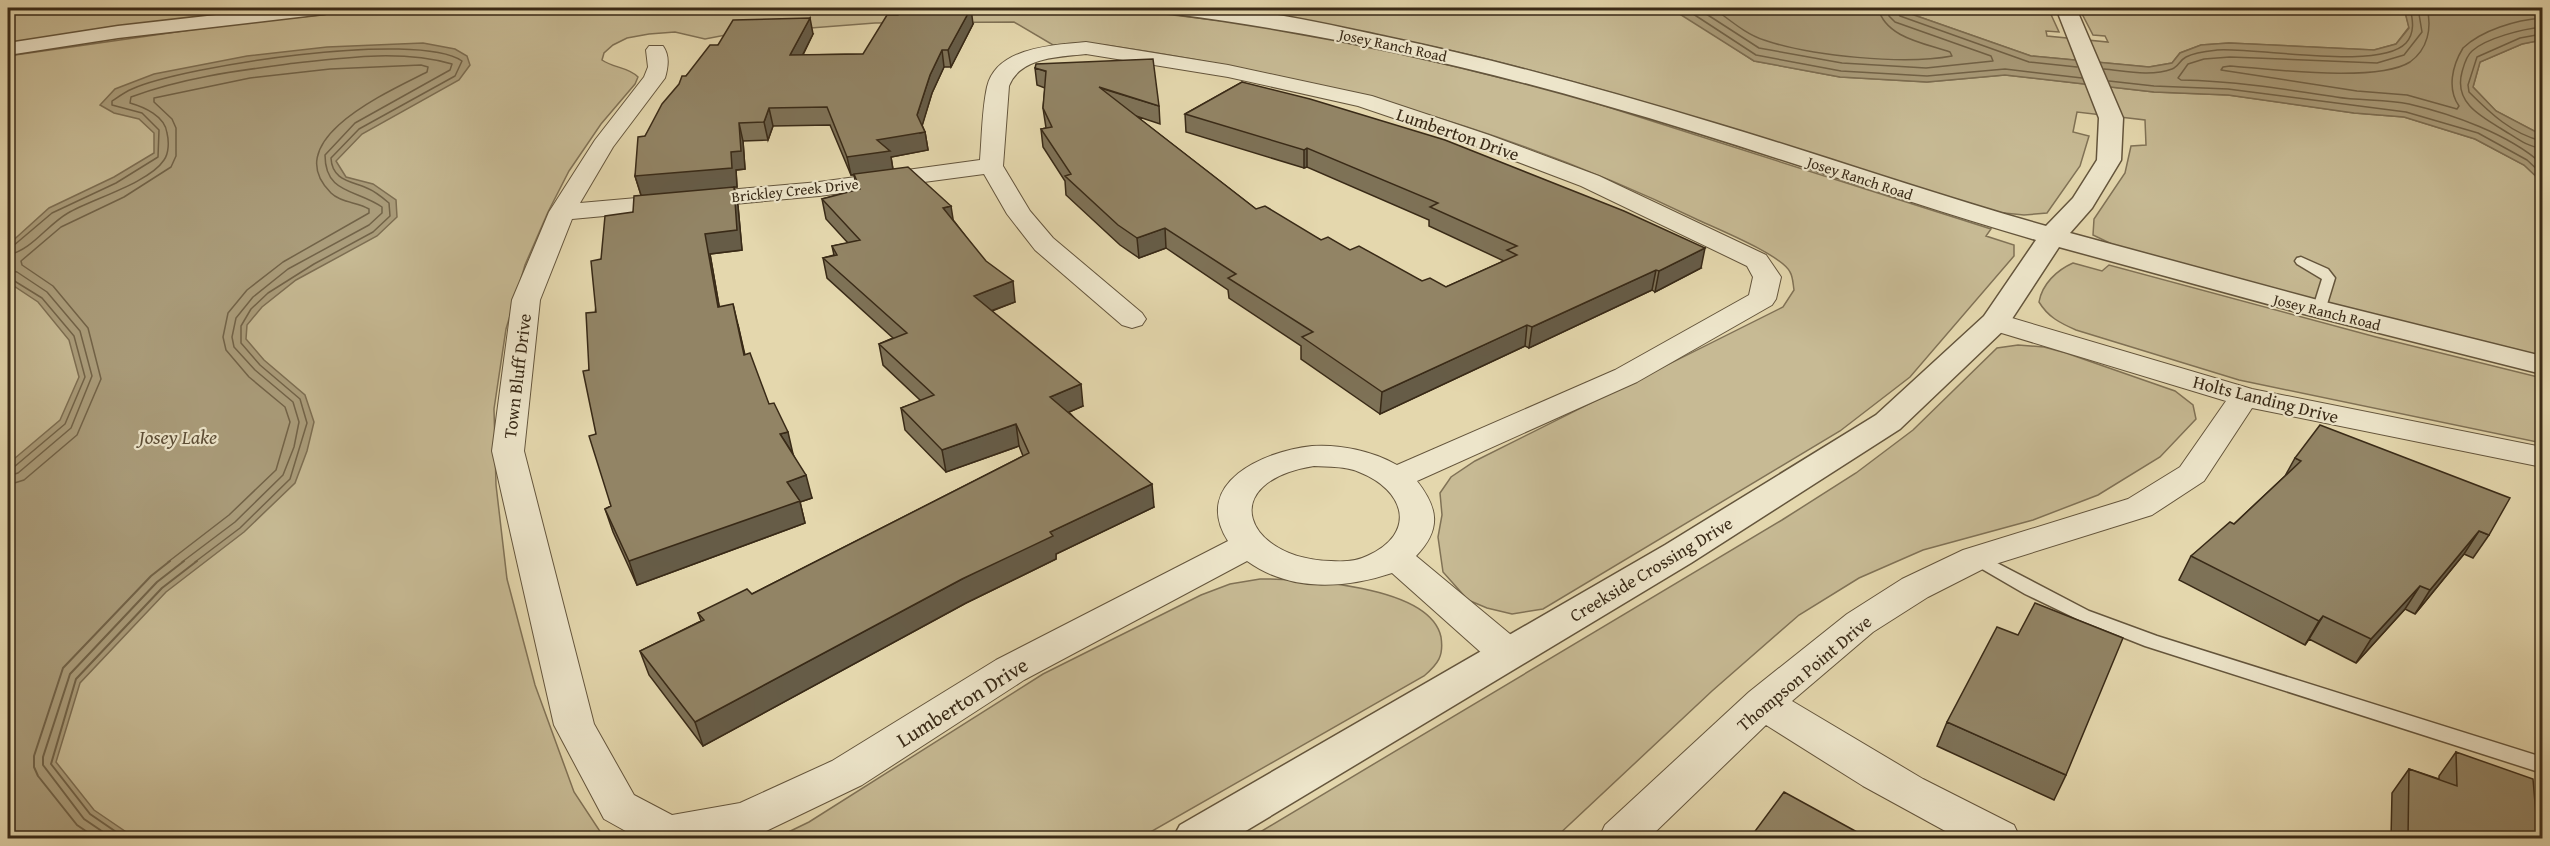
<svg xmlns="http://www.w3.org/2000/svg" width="2550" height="846" viewBox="0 0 2550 846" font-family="'Gentium Book Plus',serif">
	<rect width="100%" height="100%" fill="#e4d7ad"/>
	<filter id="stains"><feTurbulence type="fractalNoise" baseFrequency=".00333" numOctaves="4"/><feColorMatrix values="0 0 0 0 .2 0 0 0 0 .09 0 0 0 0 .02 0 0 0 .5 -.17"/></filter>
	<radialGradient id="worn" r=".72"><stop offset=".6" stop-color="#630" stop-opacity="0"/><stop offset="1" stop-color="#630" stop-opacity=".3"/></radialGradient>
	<path fill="#c7ba94" stroke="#807256" stroke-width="1.5" d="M8,8H288L8,46Z
		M386,8H1114L1240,23L1318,36L1416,57L1567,94L1991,229L1986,236L2014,245V256L1910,377L1840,431L1543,609L1512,614L1487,608L1468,600L1443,572L1438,537L1442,515L1440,493L1451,477L1475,461L1783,307L1794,290C1793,284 1793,277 1790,272C1782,255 1715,228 1696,219C1506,127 1314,75 1105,45L1080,43L1053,45L1014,22L875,23L731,34L705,39L675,32L649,34L627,38L613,45L604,53L602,60C613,68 629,67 638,77L635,84L601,124L569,171L548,212L525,265L506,329L494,409L496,485L507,579L535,685L574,792L601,833L614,838H8V56L225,25Z
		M1209,8H1673L1754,61L1840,77L1927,82L2005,75L2154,92L2228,95L2354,113L2404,117L2475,139L2524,165L2542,182V358L2122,249L2093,235L2094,219L2125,173L2131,146L2146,145L2145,120L2077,112L2073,132L2089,136L2080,166L2047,213L2024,215L1994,212C1830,161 1666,104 1499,62C1404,38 1307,22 1209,8Z
		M1894,8H2048L2059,32L2046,31L2047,36L2108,42L2105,36L2093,35L2079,8H2404L2409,27L2396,44L2374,50L2229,43L2201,45L2180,53L2172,63L2149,67L2031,56Z
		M2542,40V135L2496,111L2473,87L2480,62L2522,44Z
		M2073,263L2102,271L2109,265L2376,337L2542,378V443L2239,380L2076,330C2060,323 2048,317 2039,302C2042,284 2057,270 2073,263Z
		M2018,345L2044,347L2066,353L2175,391L2193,405L2196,419L2160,457L2098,495L2033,520L1923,550L1859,578L1799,615L1712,691L1555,838H1250L1782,520L1856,473L1913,430L1997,348Z
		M1260,579C1302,579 1430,585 1441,637C1444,656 1438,664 1424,676L1140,838H776L809,822L1043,674L1201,595L1230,584Z"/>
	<path fill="#aa9c7a" stroke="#7d6e52" stroke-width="1.5" d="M1670,8H1894L2031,56L2149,67L2172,63L2180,53L2201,45L2229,43L2374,50L2396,44L2409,28L2404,8H2542V40L2522,44L2480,62L2473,87L2496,111L2542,135V182L2524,165L2475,139L2404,117L2354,113L2228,95L2154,92L2005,75L1927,82L1840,77L1754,61Z
		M423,43L455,49L467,56L470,65L459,80L362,134L336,161L346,177L373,184L396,200L397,217L377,236L296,280L262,307L247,325L246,339L264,360L305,395L314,422L307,451L295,483L244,532L166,592L80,683L56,762L94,810L135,838H8V464L60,420L79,377L69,340L38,302L8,282V245L49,208L114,177L154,153V133L139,119L114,113L100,105L115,89L154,74L247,56L327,47Z"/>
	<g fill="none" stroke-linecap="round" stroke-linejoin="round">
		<path stroke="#726348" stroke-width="1.5" d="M1684,8L1756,55L1841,71L1927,76L2005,69L2082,78
			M1697,8L1759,48L1842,63L1926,68L1993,61L1991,56L1895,22L1889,16L1887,8
			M1713,8C1729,19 1745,34 1764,40C1810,56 1904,65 1952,56L1950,52C1924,43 1886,38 1878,8
			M1895,8L1900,16L2029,62L2077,67
			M2418,8L2422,32L2404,55L2377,63L2230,57L2204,59L2188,64L2178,78L2181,80C2234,81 2284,89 2336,97C2360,101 2386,99 2409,104C2452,114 2509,134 2542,164
			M2427,8C2432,28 2428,49 2410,62C2377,83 2270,69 2230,66L2223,67L2221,70L2357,91L2407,95L2457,109L2459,106C2447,89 2452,66 2463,48C2482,30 2516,20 2542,18
			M2542,27C2523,29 2486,38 2472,51C2466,56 2464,65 2462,72C2454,101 2478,115 2500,128C2514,136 2526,147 2542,148
			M2542,34L2520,38L2477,57L2468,85L2469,92C2490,113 2512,134 2542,141
			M2104,69C2125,71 2151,77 2172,69C2178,67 2180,60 2186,57C2195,52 2207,51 2217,50C2257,47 2380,71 2406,43C2415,33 2413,20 2410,8
			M2109,81L2154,86L2228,89L2406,112L2478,133L2527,160L2542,174
			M8,247L13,246L52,213L116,183L158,157L159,130L142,113L112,105V101C118,97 125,92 132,89C183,66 417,30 462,61L455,76L359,129L331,158C332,181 352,181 369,189C376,192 383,198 389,203L390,216L373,232L314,264L268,293L251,309L241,326V343L260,365L300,399L307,423L290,479L240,528L195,562
			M8,255C32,250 47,225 68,213C92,199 149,183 164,160C169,153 169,141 167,133C165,116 144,107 130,103L131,97C181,78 235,71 288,64C341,58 400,49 452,64L450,70L355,123L325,155C325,194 356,189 382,207V213L369,225L288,269L253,297L236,318L232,337L234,347L255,370L293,402L299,422L294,447L283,475L235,522L182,562
			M8,270L17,272L47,292L80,331L92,376L71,428L18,473L8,476
			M8,277L42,298L74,336L85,377L65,424L14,467L8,469
			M8,485L24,480L77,435L101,379L88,328L53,286L22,265L21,261L61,227L124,197L171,167L176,156V128L172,119L154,102V98L250,78L330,69L421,65L428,67L427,72C390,91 277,140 331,193C341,203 358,202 369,209V213L283,262L247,290L228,313L223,337L226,350L249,377L285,407L290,422L276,470L229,515L168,562"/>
		<path stroke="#726348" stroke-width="2" d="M96,838L77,825L38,776L34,767V756L63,668L151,576L170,561
			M112,838L84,819L43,765V757L70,674L157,582L184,561
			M125,838L90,814L51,764L76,679L162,588L197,561"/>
		<g stroke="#64553c" stroke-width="3">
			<path id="service" d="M2301,257L2328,269L2335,278L2324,314H2314L2312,311L2322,279L2297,264L2295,261L2297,258Z
				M1976,552L2089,611L2157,636L2542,757V773L2145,646L2077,619L2025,594L1970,562L1968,558L1970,554Z"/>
		</g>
		<g stroke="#64553c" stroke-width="2">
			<path id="minor" d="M1086,42L1228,65L1372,96L1489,135L1599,176L1766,255L1781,277L1776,299L1772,305L1637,382L1417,481C1438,508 1442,529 1416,556L1522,644L1527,654L1522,664L1508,668L1494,664L1392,573C1344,589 1290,592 1247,561L1024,680L862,785L762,833L743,838H638L604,819L554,725L492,451L512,300L549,212L595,140L644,77L648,67L646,50L649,46H663C670,56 668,67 665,78L613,147L580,203L819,182L980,160C982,136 982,110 987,87C996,47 1054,45 1086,42ZM1086,54L1228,77L1358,106L1473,145L1581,186L1747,266L1753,277L1749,295L1615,370L1397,465C1373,451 1339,444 1312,446C1264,451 1191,483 1228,541L996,660L832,761L740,803L672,815L634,795L594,724L524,451L540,300L572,219L819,196L984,174L1007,214L1035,250L1122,325L1132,328L1142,325L1146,319L1142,313L1053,238L1030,211L1003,166L1009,86C1020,57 1059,57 1086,54ZM1314,466C1329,467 1346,466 1359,472C1405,490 1418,533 1367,556C1357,561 1343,562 1331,561C1245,559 1214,482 1314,466Z
				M1995,313L2252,389L2542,447V467L2252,408L2204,481L2152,515L1989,566L1928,597L1873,632L1792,701L1923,779L2014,825L2020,838H1958L1863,786L1766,725L1649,838H1599L1605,825L1749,692L1847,614L1902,579L1963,550L2128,499L2180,467L2226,401L1985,328L1981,322L1985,316Z"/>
		</g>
		<g stroke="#64553c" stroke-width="3">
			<path id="tertiary" d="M277,8H334L331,12L324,14L118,38L8,55V43L118,26Z
				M1165,8C1230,1 1322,23 1387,37C1497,60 1606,90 1714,123C1825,156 1935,195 2046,226L2073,198L2097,160L2099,118L2056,8H2076L2123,118L2121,160L2092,208L2070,233L2325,302L2542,356V374L2304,314L2059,247L2006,328L1900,429L1691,563L1234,838H1173L1180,825L1665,545L1876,415L1984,316L2036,240C1891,198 1749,146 1604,105C1463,64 1321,33 1175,14L1168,12Z"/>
		</g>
		<use href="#service" fill="#ede5ca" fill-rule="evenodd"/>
		<use href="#minor" fill="#ede5ca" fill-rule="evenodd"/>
		<use href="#tertiary" fill="#ede5ca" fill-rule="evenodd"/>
	</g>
	<path fill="#7e7257" stroke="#392a17" stroke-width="1.5" d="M973,24L951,67H944L932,93L922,125L925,132L928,150L891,157L893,169L954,221L1015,302L992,311L1083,406L1069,412L1154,507L1056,554V559L966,603L703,746L649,675L640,651L701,621L698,613L752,594L1023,456L1019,446L946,472L905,430L901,408L921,401L883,365L879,344L893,338L827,278L823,258L834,255L832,246L848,243L826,219L822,199L857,190L854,175H851L830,125L773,126L768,140L743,141L745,169L736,170L737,187H734L738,206L742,250L710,254L719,306L738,325L745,355L793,454L812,498L800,502L805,523L637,585L613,532L605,509L611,506L596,434L589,370L601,259L633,212L641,195L635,176L645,136L686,76L718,45L813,34L803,55L863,54Z
		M1035,68L1159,106L1160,124L1136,116L1256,209L1321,240L1350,250L1422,281L1446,287L1504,261L1429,226V220L1307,167L1304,168L1186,132L1185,114L1242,82L1701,268L1655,292L1652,290L1529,348L1525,346L1380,414L1301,359V346L1229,298L1228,290L1166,248L1139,258L1120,245L1066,195L1065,181L1043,147L1041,129L1046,128L1043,108L1045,88L1037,85Z
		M2295,458L2489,535L2473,558L2464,554L2415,614L2405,609L2356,663L2309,639L2305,645L2179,580L2191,556L2234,524L2285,476Z
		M1947,722L2066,775L2054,800L1937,746Z
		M2456,752L2538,838H2391L2392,793L2409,769L2439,779V776Z"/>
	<path fill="#665c47" stroke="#392a17" stroke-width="1.5" d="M971,8L973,24L951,67L948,50Z
		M810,18L813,34L794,72L790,55Z
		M942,50L944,67L932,93L920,133L925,132L928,150L891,157L893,170L851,175L847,157L877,140L917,115L930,75Z
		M769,108L773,126L768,140L764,122Z
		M739,123L743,141L745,169L736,170L737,187H734L738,206L742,250L710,254L723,328L641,195L635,176L731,152Z
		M1307,148V167L1304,168V150Z
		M951,206L954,225L943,208Z
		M1165,228L1166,248L1139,258L1137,238Z
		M1705,248L1701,268L1655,292L1659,271Z
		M1656,270L1652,290L1529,348L1532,327Z
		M1013,281L1015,302L977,316L974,296Z
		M733,304L738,325L749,376L744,355Z
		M1527,325L1525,346L1380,414L1382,392Z
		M1081,384L1083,406L1053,419L1050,397Z
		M1016,424L1019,446L946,472L942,450Z
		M788,432L793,454L780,434Z
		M806,475L812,498L800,502L805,523L637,585L629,561L787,482Z
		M1152,484L1154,507L1056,554V559L966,603L703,746L695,722L1050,532Z
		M2479,531L2464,554L2415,614L2430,590Z
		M2420,586L2405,609L2356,663L2371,639Z
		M2323,616L2309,639L2305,645L2319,621Z"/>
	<path fill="#928465" stroke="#392a17" stroke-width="1.5" d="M971,8L948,50H942L930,75L917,115L925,132L877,140L890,151L847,157L827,107L769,108L764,122L739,123L741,151L731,152L732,168L635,176L638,137L645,136L662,104L679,84L682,76H686L710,45H718L733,20L810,18L790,55L863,54L887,15H898L901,10Z
		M1153,59L1159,106L1099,87L1256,209L1265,206L1321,240L1328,237L1350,250L1359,246L1422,281L1430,278L1446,287L1517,255L1507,250L1517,246L1430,207L1438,203L1307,148L1304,150L1185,114L1242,82L1310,99L1445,140L1624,211L1705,248L1659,271L1656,270L1532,327L1527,325L1382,392L1302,337L1313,332L1228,278L1236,274L1165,228L1137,238L1118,225L1065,176L1071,174L1041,129L1052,127L1043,108L1046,71L1035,68L1036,64Z
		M908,167L951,206L943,208L986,261L1013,281L974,296L1081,384L1050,397L1152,484L1050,532L1053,536L962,579L695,722L640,651L704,620L698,613L747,589L752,594L1029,453L1016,424L942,450L901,408L934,395L879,344L907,333L823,258L837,255L832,246L860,240L822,199L860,189L854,174Z
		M734,187L737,230L705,234L718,307L733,304L744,355L750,353L769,404L774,403L788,432L780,434L806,475L787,482L800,501L629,561L605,509L611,506L589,436L596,434L583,371L589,370L586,313L596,312L591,261L601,259L605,216L633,212L634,196Z
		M2320,425L2510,498L2489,535L2479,531L2430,590L2420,586L2371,639L2323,616L2319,621L2191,556L2230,522L2234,524L2301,461L2295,458Z
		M2035,603L2123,638L2066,775L1947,722L1997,627L2018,635Z
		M2456,752L2533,779L2538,838H2408L2409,769L2457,786Z
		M1784,792L1868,838H1750Z"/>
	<g text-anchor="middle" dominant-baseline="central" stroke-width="4.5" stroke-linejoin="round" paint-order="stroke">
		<g font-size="15" fill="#392a17" stroke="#ede5ca">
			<text transform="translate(1393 45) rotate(12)">Josey Ranch Road</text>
			<text transform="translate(1860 178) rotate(18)">Josey Ranch Road</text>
			<text transform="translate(795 190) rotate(-6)">Brickley Creek Drive</text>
			<text transform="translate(2327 312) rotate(14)">Josey Ranch Road</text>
		</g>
		<g font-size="18" fill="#392a17" stroke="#ede5ca">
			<text transform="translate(1458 134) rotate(19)">Lumberton Drive</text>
			<text transform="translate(517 376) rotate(-83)">Town Bluff Drive</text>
			<text transform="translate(2266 399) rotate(14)">Holts Landing Drive</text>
			<text transform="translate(1651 569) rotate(-31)">Creekside Crossing Drive</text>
			<text transform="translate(1804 673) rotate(-40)">Thompson Point Drive</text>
		</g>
		<g font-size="20" font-style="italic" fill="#5b4c35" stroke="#ede5ca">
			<text x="178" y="436">Josey Lake</text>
		</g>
		<g font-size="21" fill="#392a17" stroke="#ede5ca">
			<text transform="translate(962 702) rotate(-32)">Lumberton Drive</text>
		</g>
	</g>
	<rect width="2550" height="846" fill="none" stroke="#e4d7ad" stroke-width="30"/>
	<rect x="9" y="9" width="2532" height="828" fill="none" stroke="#392a17" stroke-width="3"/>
	<rect x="15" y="15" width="2520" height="816" fill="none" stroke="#392a17" stroke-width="1.5"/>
	<rect width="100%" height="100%" filter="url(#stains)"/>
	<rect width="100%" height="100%" fill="url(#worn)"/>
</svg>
